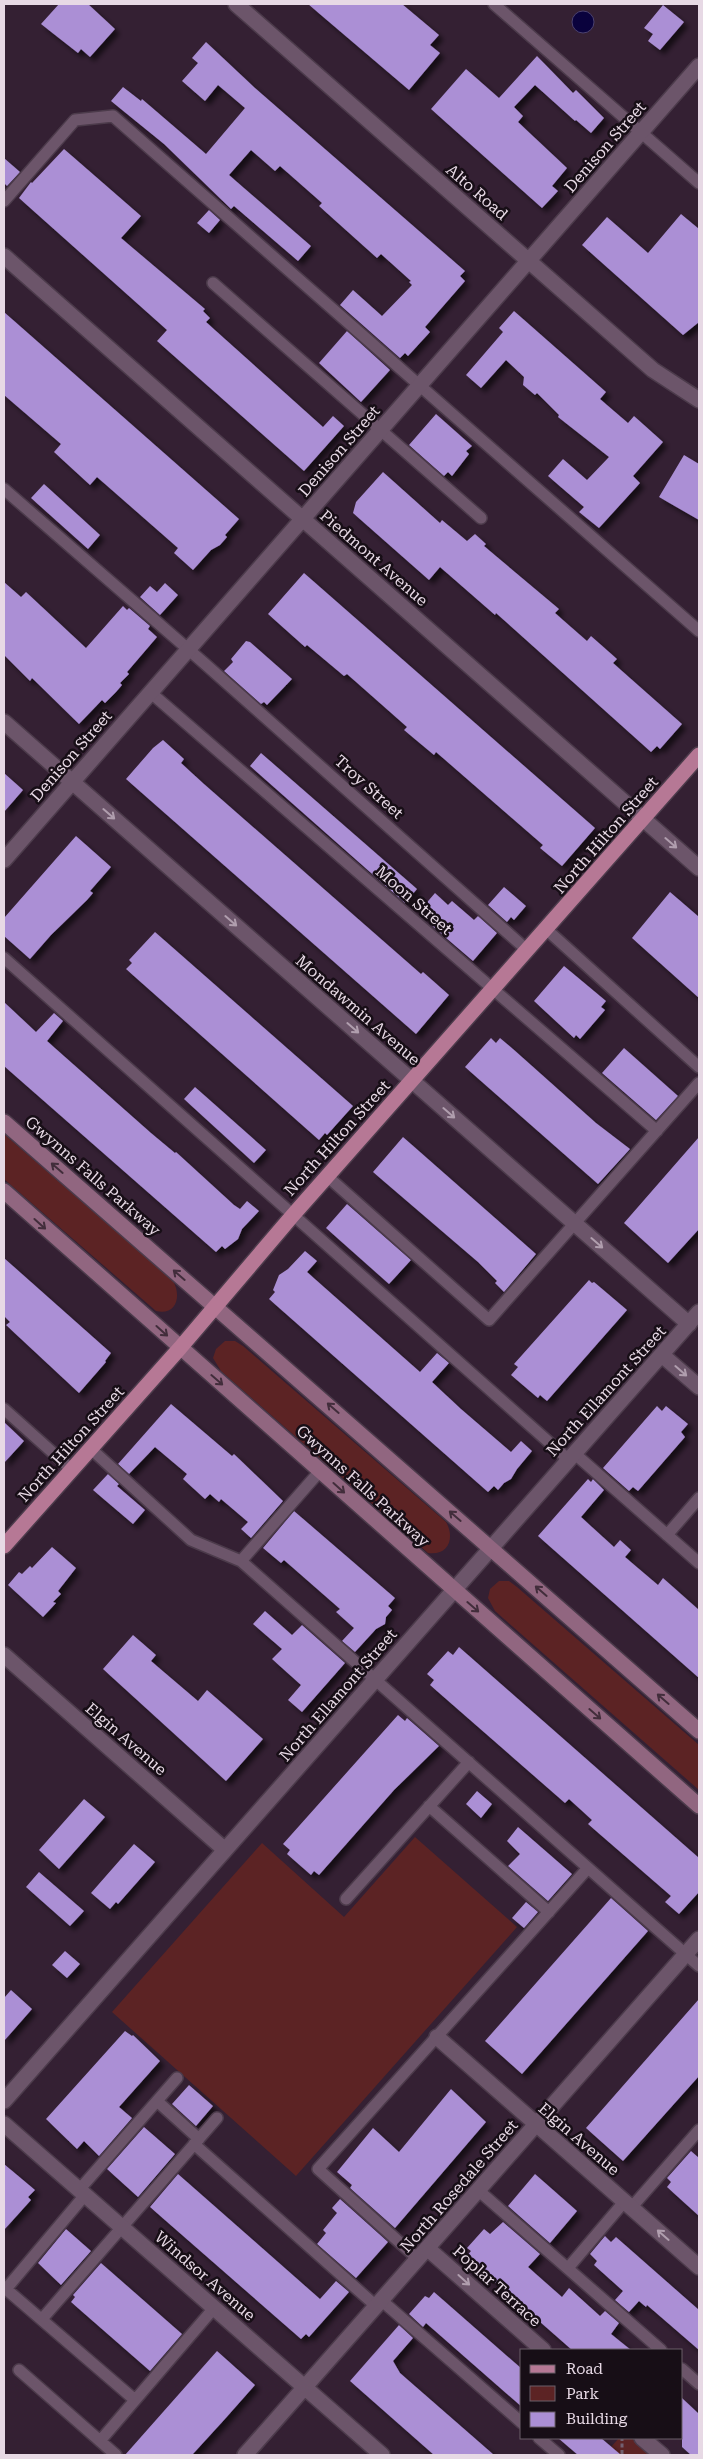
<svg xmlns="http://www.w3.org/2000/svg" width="703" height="2459" viewBox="0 0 703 2459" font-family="'Roboto Serif',serif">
	<defs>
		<filter id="shadow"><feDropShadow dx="4.5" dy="4.5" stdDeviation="2.5" flood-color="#0009"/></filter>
	</defs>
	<rect width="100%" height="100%" fill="#342033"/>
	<path fill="#5c2324" d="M4,1134L173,1281C182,1296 176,1316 156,1311L4,1179Z
		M225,1341H235L243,1346L446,1522C455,1537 449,1556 428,1553L221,1371L213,1358L216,1349Z
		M499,1581H509L517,1587L699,1745V1790L495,1611L488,1598L490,1589Z
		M415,1837L517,1927L296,2176L112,2012L262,1843L344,1917Z
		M619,2438H631L651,2455H604Z"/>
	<path fill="#0a023d" stroke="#4c426f" d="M572 22a11 11 0 1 1 22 0a11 11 0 1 1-22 0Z"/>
	<path fill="#ab8fd5" filter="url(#shadow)" d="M59,4H88L115,29L90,57L81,49L78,53L41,24Z
		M308,4H402L439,35L430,45L440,53L409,90Z
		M663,5L684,22L660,50L648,41L653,34L644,28Z
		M206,42L255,88L465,271L460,276L465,281L425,327L430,332L408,356L405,353L400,358L340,305L353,290L382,316L412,285L409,282L411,281L381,254L377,258L319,206L322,203L280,166L275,171L251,150L229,175L311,246L298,261L234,206L231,209L164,144L111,101L123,87L141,101L142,99L206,154L245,108L218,85L205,101L182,81L198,63L192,58Z
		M537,56L573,93L576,90L604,118L591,133L576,120L575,121L535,85L514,107L523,116L518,122L567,168L552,186L558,191L542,208L431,109L466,69L499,98Z
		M64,149L141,216L121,238L205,309L203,311L210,318L206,322L323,427L333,416L344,426L304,471L157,341L167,330L19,198L31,182L32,183Z
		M4,158L20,172L7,186L4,183Z
		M209,210L220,220L209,233L197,223Z
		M681,214L699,229V322L683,335L582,245L607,217L648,253Z
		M514,311L606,392L600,399L628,423L634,416L663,442L633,476L640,483L599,528L579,512L584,507L548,476L563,459L587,480L609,457L558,417L559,415L537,393L535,395L523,385L524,377L506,360L481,388L466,375L503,332L499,328Z
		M4,312L239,519L225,535L227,537L220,545L211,550L193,570L174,553L178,548L97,477L90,485L54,452L61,444L4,395Z
		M347,331L390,370L361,402L319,363Z
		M436,414L472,446L466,451L469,454L452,476L448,472L444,476L409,445Z
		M684,455L699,464V520L659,497Z
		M383,472L440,523L442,520L467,541L475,534L486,544L484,546L559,609L555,613L587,641L591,636L617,659L613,663L682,724L660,749L657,746L651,752L496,613L495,615L440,567L429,580L353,513L356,502Z
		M44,484L100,535L88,549L31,498Z
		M304,573L595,828L562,866L540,848L543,845L436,752L434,755L404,730L407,727L347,674L344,676L307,645L305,647L268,614Z
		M4,582L21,597L26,592L86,648L123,606L127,610L129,608L150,626L148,629L157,637L127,672L129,674L120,683L122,685L116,692L105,703L102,700L79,724L32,678L30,681L4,655Z
		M165,583L178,595L160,615L140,597L150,586L157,592Z
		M246,641L250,642L292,679L267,705L264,702L261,704L224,671L233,662L231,659Z
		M163,740L184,759L181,763L204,784L421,974L423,972L449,995L416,1034L126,779L153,748Z
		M261,753L417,889L405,903L250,766Z
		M4,773L23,790L4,812Z
		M76,836L111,867L90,891L93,893L87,900L51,935L30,959L4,936V918Z
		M504,887L526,906L514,920L511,917L507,922L488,905Z
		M670,892L699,917V998L632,938Z
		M435,893L448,905L452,901L474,920L478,916L497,933L473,961L431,925L437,918L423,907Z
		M155,932L353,1106L327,1135L325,1133L319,1140L126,969L132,963L129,960Z
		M564,966L606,1001L601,1007L605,1010L580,1039L576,1035L574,1038L534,1001Z
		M4,1002L36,1032L54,1013L63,1021L47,1041L151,1133L175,1153L176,1152L234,1205L240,1209L247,1201L259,1211L242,1229L238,1239L225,1249L222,1246L216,1252L4,1066Z
		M491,1038L496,1043L500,1038L513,1049L596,1123L630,1149L598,1184L465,1067Z
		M624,1048L678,1096L656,1120L602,1073Z
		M195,1087L266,1150L254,1163L184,1099Z
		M403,1137L536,1254L504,1292L495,1283L497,1281L478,1262L373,1172Z
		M699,1137V1229L668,1263L624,1223Z
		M347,1204L411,1260L389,1284L326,1228Z
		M305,1251L317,1261L307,1272L420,1372L437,1353L449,1363L432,1382L461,1409L511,1452L521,1441L532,1451L517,1469L511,1479L504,1483L498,1490L494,1486L488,1492L269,1299L275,1292L273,1290L279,1275L288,1269Z
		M4,1258L111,1353L105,1361L106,1362L79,1393L6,1325L10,1322L4,1316Z
		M589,1280L592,1283L594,1282L627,1310L547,1401L540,1395L538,1398L511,1375L518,1367L514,1364Z
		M171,1404L232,1456L234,1454L283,1501L251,1538L241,1529L248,1522L221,1499L219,1502L210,1494L205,1499L183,1479L187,1474L155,1447L129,1474L118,1464Z
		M657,1406L662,1411L666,1406L688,1424L681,1432L685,1437L638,1491L633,1487L629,1491L603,1468Z
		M4,1422L24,1441L4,1463Z
		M108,1474L119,1484L117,1486L145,1510L133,1524L93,1490Z
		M588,1479L591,1482L593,1479L604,1490L581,1517L614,1547L620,1540L631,1550L625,1557L658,1585L663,1578L699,1610V1678L538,1536Z
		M294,1511L395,1598L388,1606L392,1610L386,1617L385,1624L376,1629L355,1652L342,1641L354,1628L336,1612L340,1609L284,1560L281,1563L263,1548Z
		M52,1547L76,1568L58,1591L61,1594L53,1602L56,1603L43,1617L8,1585L19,1572L22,1574L30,1566L32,1568Z
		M265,1611L292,1635L302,1625L345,1663L302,1712L288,1700L301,1685L272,1659L282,1649L253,1624Z
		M133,1635L156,1655L151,1661L198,1701L207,1690L263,1739L226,1781L103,1669Z
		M459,1647L699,1858V1892L679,1914L665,1902L671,1896L588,1824L592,1820L569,1799L565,1803L430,1685L434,1680L427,1674L448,1651L453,1655Z
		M398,1715L405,1721L407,1718L439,1746L394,1790L319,1875L314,1871L311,1875L287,1854L290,1850L283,1844Z
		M477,1791L492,1804L481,1818L466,1804Z
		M84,1799L105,1817L59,1869L39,1850Z
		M518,1827L572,1874L548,1901L508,1866L520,1854L507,1841Z
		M134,1844L155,1862L118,1904L116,1902L110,1909L91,1893Z
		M39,1872L84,1911L70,1926L26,1887Z
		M611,1898L648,1931L522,2074L485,2041Z
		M526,1902L538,1912L524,1928L512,1918Z
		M65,1951L80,1964L67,1978L52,1965Z
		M11,1990L32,2009L4,2041V1998Z
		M699,1999V2076L623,2161L586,2128Z
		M125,2031L132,2036L133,2035L160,2061L119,2107L132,2118L99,2156L84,2141L77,2149L46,2119Z
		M189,2085L213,2106L196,2126L172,2104Z
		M451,2089L486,2122L395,2228L350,2188L352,2185L337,2172L373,2128L399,2152Z
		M144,2127L175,2154L138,2197L107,2169Z
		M691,2151L699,2158V2216L667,2187L671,2182L667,2178Z
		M4,2164L35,2190L28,2197L31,2200L4,2230Z
		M178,2174L320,2299L336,2281L349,2292L309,2337L306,2334L301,2339L150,2207Z
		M535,2174L577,2211L550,2243L508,2206Z
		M340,2199L388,2242L356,2278L317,2244L326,2233L323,2230L337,2213L332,2208Z
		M503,2222L540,2254L528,2267L562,2297L569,2288L600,2316L605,2311L619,2323L611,2334L631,2350H572L466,2257L471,2251L467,2248L484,2229L490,2234Z
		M66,2229L91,2251L61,2285L38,2263Z
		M605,2236L611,2242L616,2237L699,2310V2350L647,2305L646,2307L639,2301L629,2312L615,2300L623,2291L594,2265L597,2261L590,2254Z
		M101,2263L182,2334L150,2371L71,2302L75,2297L73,2295Z
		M434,2292L522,2369V2407L426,2323L423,2327L409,2314L425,2296L429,2298Z
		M399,2325L413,2338L393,2361L400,2373L494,2455H434L350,2381Z
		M217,2351L255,2385L224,2420L192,2455H125Z
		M682,2398L699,2414V2455H691L682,2447Z
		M558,2438H601L621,2455H578Z"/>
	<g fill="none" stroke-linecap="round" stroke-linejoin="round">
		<g stroke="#4c3b4b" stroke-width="14">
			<path id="lane" d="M494,4L699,183
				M4,201L75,120L113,116L699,631
				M213,283L481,518
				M4,489L204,663L527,950
				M150,692L657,1131
				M546,929L699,1067
				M4,958L569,1460
				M327,1176L489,1320L699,1083
				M4,1409L71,1469
				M90,1448L191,1540L241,1561L320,1471
				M574,1453L699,1563
				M667,1535L699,1498
				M241,1561L699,1966
				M429,1806L549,1912
				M346,1899L469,1762
				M157,2101L199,2139
				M194,2144L376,2306
				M79,2190L177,2078
				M478,2190L661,2350
				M85,2195L6,2289L135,2400
				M631,2208L699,2130
				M418,2259L318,2169L588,1868
				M568,2268L624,2202
				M381,2300L522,2423
				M42,2319L217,2118
				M682,2369L699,2384
				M19,2370L116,2455
				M539,2438L559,2455
				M100,2441L214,2308"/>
		</g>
		<g stroke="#4c3b4b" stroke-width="18">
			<path id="street" d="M236,4L653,370L699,400
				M4,256L699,868
				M4,722L689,1324
				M4,860L699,66
				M662,1355L699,1387
				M4,1655L225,1850
				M437,2037L699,2267
				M4,2101L699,1312
				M4,2124L382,2455
				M427,2248L543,2350
				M642,2438L662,2455
				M245,2455L699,1939"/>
		</g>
		<g stroke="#4c3b4b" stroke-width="18">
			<path id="secondary" d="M4,1122L699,1731
				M4,1191L699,1806"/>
		</g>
		<g stroke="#4c3b4b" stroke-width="18">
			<path id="primary" d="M4,1546L180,1348L293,1215L699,755"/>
		</g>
		<path stroke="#726070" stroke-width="3" stroke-dasharray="4 2.5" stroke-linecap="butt" d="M622,2454V2438"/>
		<use href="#lane" stroke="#6c556a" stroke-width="11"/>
		<use href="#street" stroke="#6c556a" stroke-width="15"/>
		<use href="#secondary" stroke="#916680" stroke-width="15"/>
		<use href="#primary" stroke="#b67895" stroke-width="15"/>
	</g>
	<defs><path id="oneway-shaft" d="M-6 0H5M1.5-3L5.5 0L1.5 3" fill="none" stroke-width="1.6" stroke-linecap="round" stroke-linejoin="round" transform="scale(1.25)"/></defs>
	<g stroke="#b09eae">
		<use href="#oneway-shaft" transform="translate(109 814) rotate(41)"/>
		<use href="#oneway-shaft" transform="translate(671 843) rotate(41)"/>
		<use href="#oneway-shaft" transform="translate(231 921) rotate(41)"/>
		<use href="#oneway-shaft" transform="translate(353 1028) rotate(41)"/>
		<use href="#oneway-shaft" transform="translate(449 1113) rotate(41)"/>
		<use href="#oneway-shaft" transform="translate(597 1243) rotate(41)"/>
		<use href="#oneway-shaft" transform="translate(681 1371) rotate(41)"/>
		<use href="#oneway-shaft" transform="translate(663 2235) rotate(-139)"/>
		<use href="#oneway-shaft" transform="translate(464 2280) rotate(42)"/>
	</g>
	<g stroke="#422d3b">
		<use href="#oneway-shaft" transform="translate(57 1168) rotate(-139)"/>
		<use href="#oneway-shaft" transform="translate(40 1224) rotate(42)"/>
		<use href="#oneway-shaft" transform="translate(179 1275) rotate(-139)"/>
		<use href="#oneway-shaft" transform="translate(162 1331) rotate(42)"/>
		<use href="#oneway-shaft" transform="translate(217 1380) rotate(41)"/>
		<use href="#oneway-shaft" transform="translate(333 1408) rotate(-139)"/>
		<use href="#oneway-shaft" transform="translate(339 1488) rotate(42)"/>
		<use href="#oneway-shaft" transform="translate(455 1516) rotate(-139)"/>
		<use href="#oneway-shaft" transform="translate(541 1591) rotate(-139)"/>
		<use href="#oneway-shaft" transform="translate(473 1607) rotate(41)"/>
		<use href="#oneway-shaft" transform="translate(663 1699) rotate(-139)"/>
		<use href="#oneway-shaft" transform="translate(595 1714) rotate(41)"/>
	</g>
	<g text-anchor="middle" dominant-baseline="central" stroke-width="5" stroke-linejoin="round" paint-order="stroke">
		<g font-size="16" fill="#e7d9e5" stroke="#170e16">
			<text transform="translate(605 147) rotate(-49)">Denison Street</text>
			<text transform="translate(477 192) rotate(41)">Alto Road</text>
			<text transform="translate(339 451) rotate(-49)">Denison Street</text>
			<text transform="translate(374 558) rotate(41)">Piedmont Avenue</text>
			<text transform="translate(71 756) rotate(-49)">Denison Street</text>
			<text transform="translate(369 787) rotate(42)">Troy Street</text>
			<text transform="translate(606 835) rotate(-49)">North Hilton Street</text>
			<text transform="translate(414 900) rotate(41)">Moon Street</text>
			<text transform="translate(358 1010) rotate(41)">Mondawmin Avenue</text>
			<text transform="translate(337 1138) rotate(-48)">North Hilton Street</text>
			<text transform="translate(93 1176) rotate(41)">Gwynns Falls Parkway</text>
			<text transform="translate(606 1391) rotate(-48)">North Ellamont Street</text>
			<text transform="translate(71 1444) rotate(-48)">North Hilton Street</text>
			<text transform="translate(363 1486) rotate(42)">Gwynns Falls Parkway</text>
			<text transform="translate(338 1695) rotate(-49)">North Ellamont Street</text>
			<text transform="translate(126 1739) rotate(41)">Elgin Avenue</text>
			<text transform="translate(579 2139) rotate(41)">Elgin Avenue</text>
			<text transform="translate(459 2186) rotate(-49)">North Rosedale Street</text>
			<text transform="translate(205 2276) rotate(41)">Windsor Avenue</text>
			<text transform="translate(497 2286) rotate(42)">Poplar Terrace</text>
		</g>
	</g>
	<rect width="703" height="2459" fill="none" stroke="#e7d9e5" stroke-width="10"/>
	<rect x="520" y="2349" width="162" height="90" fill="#170e16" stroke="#6a5f69"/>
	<rect x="530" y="2365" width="25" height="8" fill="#b67895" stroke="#6a5f69"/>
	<text x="566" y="2374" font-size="15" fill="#e7d9e5">Road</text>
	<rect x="530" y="2386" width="25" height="15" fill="#5c2324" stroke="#6a5f69"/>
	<text x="566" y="2399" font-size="15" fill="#e7d9e5">Park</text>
	<rect x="530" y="2412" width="25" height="15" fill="#ab8fd5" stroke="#6a5f69"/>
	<text x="566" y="2424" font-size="15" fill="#e7d9e5">Building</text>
</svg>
